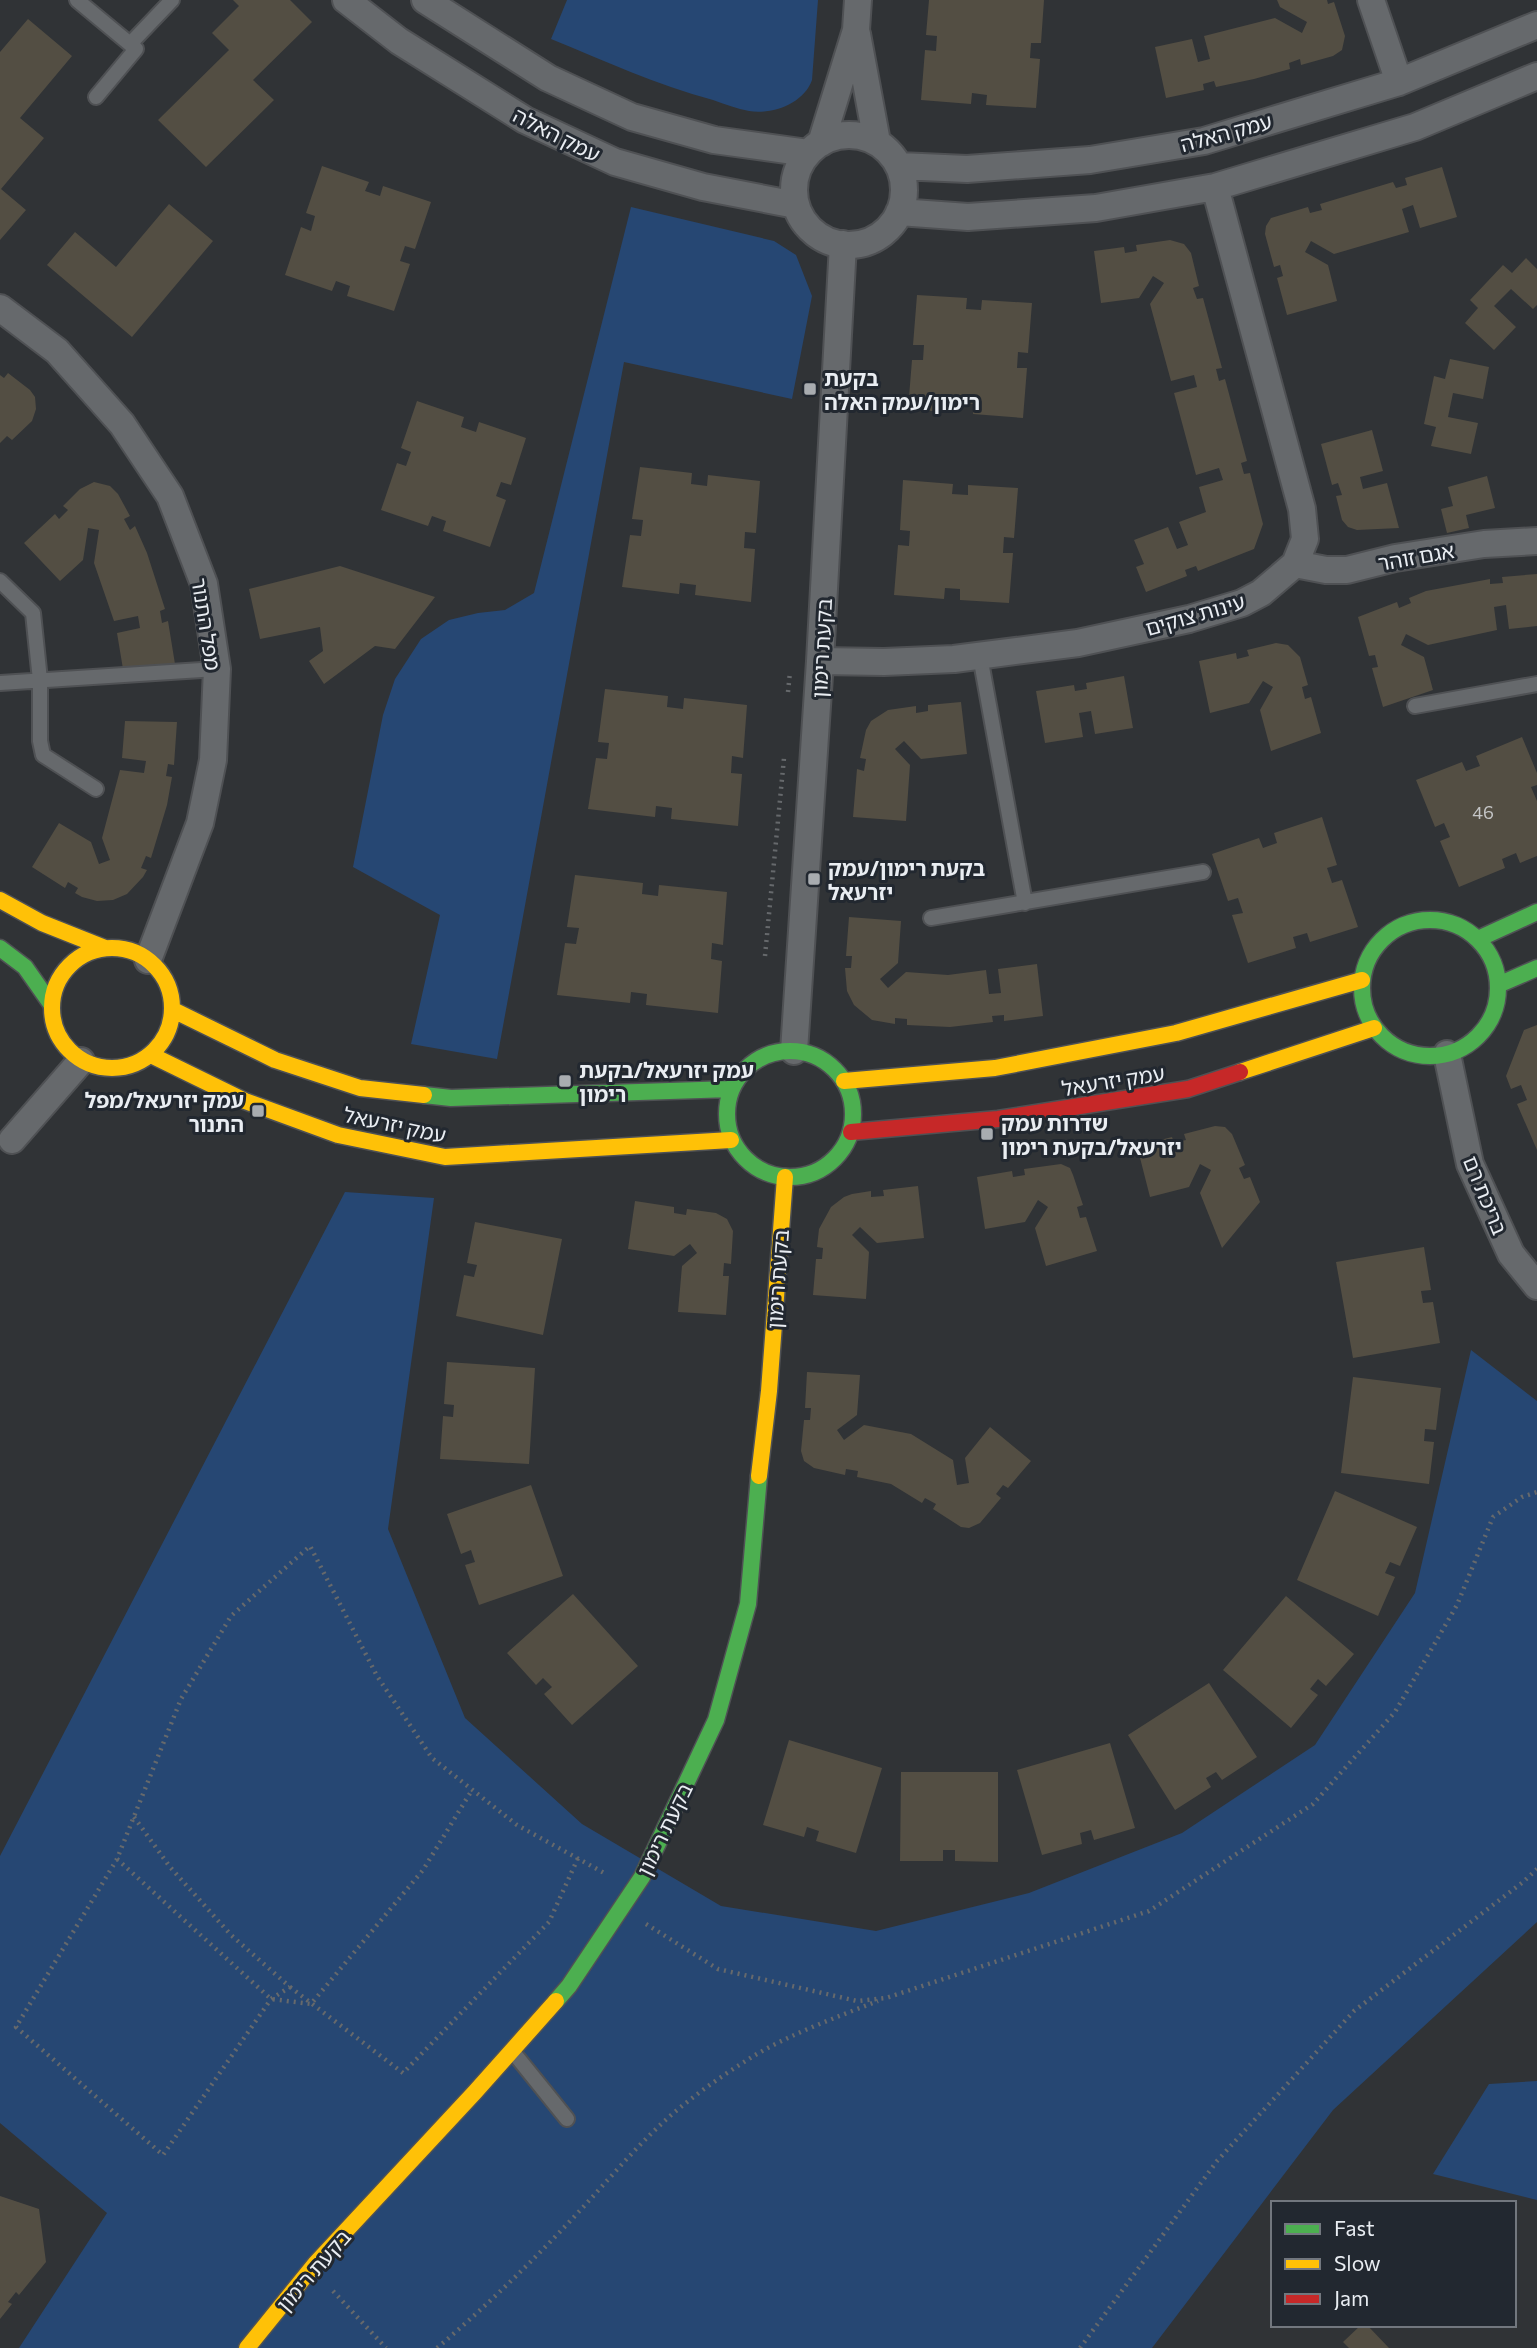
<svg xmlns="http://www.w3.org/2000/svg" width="1537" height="2348" viewBox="0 0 1537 2348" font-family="Commissioner,'Noto Sans Hebrew',sans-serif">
	<rect width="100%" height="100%" fill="#303336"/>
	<path fill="#264773" d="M567,0H818L812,80C804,103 773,115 749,111C737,109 725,104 713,100C657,85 605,61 551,39Z
		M631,207L774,241L796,255L812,296L792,399L624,362L497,1059L411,1044L440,915L353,867L383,715L395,679L421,639L449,620L478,613L505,610L534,593Z
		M345,1192L434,1198L388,1529L465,1718L582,1824L721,1906L876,1931L1029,1893L1182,1833L1315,1745L1415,1593L1471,1350L1537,1401V1922L1333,2110L1152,2348H19L107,2213L0,2123V1856Z
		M1537,2081V2200L1433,2174L1489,2084Z"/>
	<path fill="#534e43" d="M233,0H290L312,22L253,80L274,100L206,167L158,120L229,50L212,33L239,6Z
		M929,0H1044L1041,43H1031L1030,58L1040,59L1036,108L986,105L987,95L972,93L971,104L921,100L925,50L936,51L937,36L926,35Z
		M1277,0H1327L1328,4L1334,2L1345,36L1342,50L1333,56L1301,65L1300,59L1289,63L1290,69L1254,79L1216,87L1214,81L1203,84L1204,90L1166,98L1155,47L1192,39L1198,62L1210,59L1204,36L1275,18L1302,33L1307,22L1280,7Z
		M28,19L72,56L20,118L44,138L1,189L26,210L0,240V52Z
		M322,166L369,182L365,191L380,196L383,186L431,202L415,249L405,246L400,261L410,264L394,311L347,296L350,286L336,281L332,291L285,275L301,227L311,231L315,216L306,213Z
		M1442,167L1457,217L1420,228L1413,205L1402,209L1409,232L1334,254L1311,241L1305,252L1328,265L1337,301L1287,315L1277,278L1283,276L1280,265L1274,267L1265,234L1266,226L1271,218L1308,207L1310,213L1322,210L1320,204L1393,182L1396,188L1407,185L1405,178Z
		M169,204L213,241L132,337L47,265L75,232L116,267Z
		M1170,240L1184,244L1191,253L1199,286L1193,288L1197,299L1203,298L1222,368L1216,369L1219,381L1225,379L1247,461L1241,463L1244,474L1250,473L1263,524L1254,549L1198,571L1196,566L1185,570L1187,576L1146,592L1136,567L1144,564L1134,540L1168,527L1177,549L1188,545L1179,522L1206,512L1199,487L1223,480L1219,468L1196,475L1174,393L1197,387L1194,375L1171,381L1150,304L1164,283L1153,276L1139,298L1101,303L1094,251L1124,247L1125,253L1137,251L1136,245Z
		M1526,258L1537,269V305L1533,309L1511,289L1494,306L1516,327L1494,350L1465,323L1478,308L1470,300L1503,265L1512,273Z
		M917,295L967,298L966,309L981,310L982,300L1032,303L1028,353L1018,352L1017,368H1027L1023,418L973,414L974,404L959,403L958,413L908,409L912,360H923L924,345H913Z
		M1450,359L1489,367L1483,399L1453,393L1448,417L1478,423L1471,454L1431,446L1436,427L1424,424L1434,376L1445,379Z
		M8,373L30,390L35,397L36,409L32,421L12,440L7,436L0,443V375L4,378Z
		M417,401L464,417L461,427L476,432L479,422L526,438L511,485L501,482L496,496L506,500L490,547L443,531L446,521L432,516L428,526L381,510L397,463L406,466L411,452L401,448Z
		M1372,430L1383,471L1360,477L1363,489L1387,483L1399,528L1357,530L1348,527L1342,520L1336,496L1342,495L1338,483L1332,485L1321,444Z
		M640,467L692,473L691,484L707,486L708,475L760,481L756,533L745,532L744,548L755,549L751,602L695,595L696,585L680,583L679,594L622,587L630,535L641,536L643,520L632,519Z
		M1487,476L1495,508L1466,515L1469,528L1447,533L1441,509L1453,506L1448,487Z
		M903,480L953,484L952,494L968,495V485L1018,488L1014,538L1004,537L1003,553H1013L1009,603L960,600V589L945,588L944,599L894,595L898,545L909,546L910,531L900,530Z
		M94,482L110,486L118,494L130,516L124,519L130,530L135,526L147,553L165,609L160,611L162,623L168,621L175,664L123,669L117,633L140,628L138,616L114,621L94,563L99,530L88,528L83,560L60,581L24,543L55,514L59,519L68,510L63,506L80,489Z
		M340,566L435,597L395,649L375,646L324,684L309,661L323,651L320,627L260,639L249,589Z
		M1537,574V626L1509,629L1506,605L1494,607L1497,630L1428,645L1406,634L1401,645L1424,657L1433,690L1383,707L1372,668L1378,667L1375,655L1369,656L1358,617L1397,602L1399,608L1411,603L1409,598L1426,591L1490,579V584L1503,583L1502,577Z
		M1276,643L1288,645L1300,657L1308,685L1302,687L1305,699L1311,697L1321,733L1271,751L1260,710L1273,687L1263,681L1249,703L1210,713L1199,661L1236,653L1237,659L1249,656L1247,650Z
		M1124,676L1133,728L1095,734L1091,711L1079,713L1083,737L1045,743L1036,691L1074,685L1075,691L1087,689L1086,683Z
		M605,689L668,696L667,707L683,709L684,698L747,705L743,758L732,756L731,773L742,774L738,826L671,819L672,808L656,806L655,817L588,809L596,758L607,759L609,743L598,742Z
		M961,702L967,754L921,759L904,741L895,749L910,765L906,821L853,817L857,769L864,771L866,759L860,758L866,730L871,721L888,710L916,706V713L928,711V705Z
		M125,721L177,722L174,765L168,764L166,776L172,777L167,805L151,858L146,856L141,868L147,870L143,877L127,894L113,900L97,901L82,897L75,893L78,888L68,882L65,888L32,867L59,823L91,842L99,864L110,860L102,838L120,770L144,773L146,761L122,758Z
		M1522,737L1537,773V785L1531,787L1537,801V856L1520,863L1516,853L1502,859L1505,868L1459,887L1440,841L1450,837L1444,823L1435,827L1416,780L1462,762L1466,771L1480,766L1476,756Z
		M1322,817L1337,865L1327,868L1332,883L1342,880L1358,927L1310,942L1307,933L1293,937L1296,948L1248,963L1232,915L1243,913L1238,898L1228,901L1212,854L1259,838L1263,848L1277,843L1274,833Z
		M575,875L643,883L642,894L658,896L659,885L727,892L723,945L712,943L711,959L722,961L718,1013L646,1005L647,994L631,992L630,1003L557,995L565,943L576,944L579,928L567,927Z
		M849,917L901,921L898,963L880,979L888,988L906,972L948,975L986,970L989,994L1001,993L998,969L1037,964L1043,1016L1004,1021V1015L992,1016L993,1022L950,1027L907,1025V1019L895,1018V1024L872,1020L854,1005L847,991L845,968H851L852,956H846Z
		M1537,1025V1150L1517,1104L1527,1100L1521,1085L1511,1089L1506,1076L1524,1030Z
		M1215,1126L1225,1127L1232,1134L1245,1165L1239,1168L1244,1179L1250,1177L1260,1202L1222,1248L1200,1193L1211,1170L1200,1164L1189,1187L1150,1197L1137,1146L1172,1137L1174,1143L1186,1140L1184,1134Z
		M1061,1164L1070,1168L1073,1175L1083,1205L1077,1207L1080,1218L1086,1217L1097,1251L1046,1266L1035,1228L1048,1207L1038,1200L1025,1222L985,1229L977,1177L1012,1171L1013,1177L1025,1175L1024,1169Z
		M918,1186L924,1238L877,1243L860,1227L852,1235L869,1252L866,1299L813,1295L816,1259H822L823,1248L817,1247L819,1229L831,1207L844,1197L852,1194L871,1191V1197L884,1196L883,1190Z
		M635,1201L674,1207V1213L686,1215L687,1209L716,1213L727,1219L733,1231L731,1264L724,1263L723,1276H729L726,1315L678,1312L682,1266L697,1253L690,1244L674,1256L628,1249Z
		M475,1222L562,1239L543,1335L456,1316L464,1275L474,1277L477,1265L467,1263Z
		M1424,1247L1431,1290L1421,1291L1423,1303L1433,1302L1440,1343L1353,1358L1336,1262Z
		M447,1362L535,1368L529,1464L440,1459L443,1416L453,1417L454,1405L444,1404Z
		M807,1372L860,1375L857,1415L837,1430L844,1440L864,1425L911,1434L953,1460L957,1485L969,1483L965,1458L990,1427L1031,1461L1008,1488L1003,1485L996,1494L1001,1498L980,1523L969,1528L961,1527L933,1509L936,1504L925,1498L922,1503L891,1484L857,1477L858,1471L846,1469L845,1475L814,1468L804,1461L801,1451L804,1420H810L811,1408H805Z
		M1353,1377L1441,1388L1436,1430L1425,1429L1424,1441L1434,1442L1429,1484L1341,1473Z
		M531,1485L563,1576L479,1605L465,1565L475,1562L471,1550L461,1554L447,1514Z
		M1335,1491L1417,1527L1400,1566L1390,1562L1385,1573L1395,1577L1378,1616L1297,1580Z
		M573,1594L638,1666L572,1725L544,1694L552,1687L543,1678L536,1685L507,1653Z
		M1286,1596L1354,1654L1326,1686L1318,1679L1310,1689L1318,1695L1291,1728L1223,1670Z
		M1209,1683L1257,1757L1222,1780L1216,1772L1206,1778L1211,1787L1175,1810L1128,1735Z
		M789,1740L882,1768L856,1853L816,1841L819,1831L807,1827L804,1837L763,1825Z
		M1110,1743L1135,1828L1094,1840L1091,1830L1080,1833L1082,1844L1042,1855L1017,1770Z
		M901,1772H998V1862L955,1861V1850H943V1861H900Z
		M0,2196L39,2209L46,2262L19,2295L16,2292L8,2302L12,2304L0,2319Z
		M1361,2325H1367L1389,2348H1349L1343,2342Z"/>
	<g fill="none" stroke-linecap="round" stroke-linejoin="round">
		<g stroke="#4f5154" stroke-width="18">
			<path id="lane" d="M77,0L136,49L96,97
				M130,44L172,0
				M0,581L33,613L40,680V741L43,755L96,789
				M980,656L1025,903
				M0,683L217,669
				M1415,706L1537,684
				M931,918L1203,872
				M513,2052L567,2119"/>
		</g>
		<g stroke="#4f5154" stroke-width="30">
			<path id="street" d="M346,0L399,41L525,120L615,162L703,187L796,205
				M425,0L548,78L632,117L714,140L808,153
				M1371,0L1399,82
				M857,34L877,142
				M794 190a55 55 0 1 1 110 0a55 55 0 1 1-110 0Z
				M821,143L856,30L858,0
				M899,166L967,169L1090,160L1204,141L1399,82L1537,25
				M899,212L968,217L1096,208L1215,187L1415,127L1537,76
				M0,308L57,351L122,424L170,496L204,584L217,669L213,760L200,823L148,960
				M1295,564L1326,570H1347L1395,558L1484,544L1537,541
				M820,661L884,662L954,659L1078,643L1189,619L1242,603L1261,593L1295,564L1305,539L1302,509L1215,187
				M794,1051L820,661L843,244
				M1447,1054L1470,1164L1511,1254L1537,1286
				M12,1140L81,1061"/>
		</g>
		<g stroke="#4f5154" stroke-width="19">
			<path id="fast" d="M1362 988a68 68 0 1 1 136 0a68 68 0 1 1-136 0Z
				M1478,939L1537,912
				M0,948L25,967L51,1004
				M1498,985L1537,968
				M727 1114a63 63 0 1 1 126 0a63 63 0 1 1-126 0Z
				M424,1095L451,1098L731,1089
				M556,2001L569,1986L642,1877L716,1720L748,1604L759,1476"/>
		</g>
		<g stroke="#4f5154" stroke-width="19">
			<path id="slow" d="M0,900L42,923L105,948
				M52 1008a60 60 0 1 1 120 0a60 60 0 1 1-120 0Z
				M173,1010L275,1060L360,1088L424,1095
				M151,1055L245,1101L338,1135L445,1157L731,1140
				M1240,1072L1374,1028
				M844,1081L995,1068L1176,1033L1362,980
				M759,1476L769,1391L785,1177
				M247,2348L315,2264L475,2092L556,2001"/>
		</g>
		<g stroke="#4f5154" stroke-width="19">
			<path id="jam" d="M851,1132L998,1119L1188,1089L1240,1072"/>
		</g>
		<path stroke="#66696c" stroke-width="4.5" stroke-dasharray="2 5" stroke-linecap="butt" d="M788,692L790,672
			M765,956L784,758
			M134,1817L170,1867L231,1935L290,1987L271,1999L163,2155L16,2027L117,1859L181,1699L231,1616L310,1546L377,1676L432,1758L517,1825L606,1874
			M117,1859L271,1999L311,2004L423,1870L472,1790
			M646,1924L718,1969L857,2001L886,1998L1149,1911L1313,1804L1395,1712L1457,1605L1493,1517L1522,1497L1537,1492
			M290,1987L403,2073L549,1922L578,1858
			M333,2291L386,2348
			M437,2348C489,2304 539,2255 586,2204C619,2168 651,2129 691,2099C710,2084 731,2070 752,2057C790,2034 837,2017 878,2001
			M1080,2348L1217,2161L1354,2011L1523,1882L1537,1869"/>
		<use href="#lane" stroke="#66696c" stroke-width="14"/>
		<use href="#street" stroke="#66696c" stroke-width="26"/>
		<use href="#fast" stroke="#4caf50" stroke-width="16"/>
		<use href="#slow" stroke="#ffc107" stroke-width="16"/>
		<use href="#jam" stroke="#c62828" stroke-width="16"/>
	</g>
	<g fill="#a8acb0" stroke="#222830" stroke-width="2.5">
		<rect x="803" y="382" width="14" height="14" rx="3.5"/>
		<rect x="807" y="872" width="14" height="14" rx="3.5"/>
		<rect x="558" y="1074" width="14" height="14" rx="3.5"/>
		<rect x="251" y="1104" width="14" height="14" rx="3.5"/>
		<rect x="980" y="1127" width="14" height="14" rx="3.5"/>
	</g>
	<g text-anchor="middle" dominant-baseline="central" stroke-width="6" stroke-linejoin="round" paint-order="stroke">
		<g font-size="18" fill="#c4c5c6">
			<text x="1483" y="812">46</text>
		</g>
		<g font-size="21" fill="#e9edf2" stroke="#222830">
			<text transform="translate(1226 132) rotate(-15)">עמק האלה</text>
			<text transform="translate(557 134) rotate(27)">עמק האלה</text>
			<text transform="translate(1416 556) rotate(-10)">אגם זוהר</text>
			<text transform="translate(1195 614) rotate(-16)">עינות צוקים</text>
			<text transform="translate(207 624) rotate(81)">מפל התנור</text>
			<text transform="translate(821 648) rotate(-87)">בקעת רימון</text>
			<text transform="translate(1113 1080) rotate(-9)">עמק יזרעאל</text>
			<text transform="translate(395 1124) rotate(12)">עמק יזרעאל</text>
			<text transform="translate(1486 1195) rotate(68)">בריכת רם</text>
			<text transform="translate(777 1279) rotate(-86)">בקעת רימון</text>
			<text transform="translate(664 1829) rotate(-64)">בקעת רימון</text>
			<text transform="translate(313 2270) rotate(-49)">בקעת רימון</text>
		</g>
		<g font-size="21" font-weight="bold" fill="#e9edf2" stroke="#222830" text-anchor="start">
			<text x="824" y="377">בקעת<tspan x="824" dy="24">רימון/עמק האלה</tspan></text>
			<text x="828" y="867">בקעת רימון/עמק<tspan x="828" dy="24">יזרעאל</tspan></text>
			<text x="579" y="1069">עמק יזרעאל/בקעת<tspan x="579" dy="24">רימון</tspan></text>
			<text x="244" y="1099" text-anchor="end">עמק יזרעאל/מפל<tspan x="244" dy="24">התנור</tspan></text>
			<text x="1001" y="1122">שדרות עמק<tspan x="1001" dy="24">יזרעאל/בקעת רימון</tspan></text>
		</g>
	</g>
	<rect x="1271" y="2201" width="245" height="126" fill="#222830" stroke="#72777e" stroke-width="2"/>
	<rect x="1285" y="2224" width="35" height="10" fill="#4caf50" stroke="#72777e" stroke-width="2"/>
	<text x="1334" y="2236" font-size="21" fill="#e9edf2">Fast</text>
	<rect x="1285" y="2259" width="35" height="10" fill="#ffc107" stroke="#72777e" stroke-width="2"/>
	<text x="1334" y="2271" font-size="21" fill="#e9edf2">Slow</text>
	<rect x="1285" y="2294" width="35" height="10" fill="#c62828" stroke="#72777e" stroke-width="2"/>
	<text x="1334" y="2306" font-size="21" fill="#e9edf2">Jam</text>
</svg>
